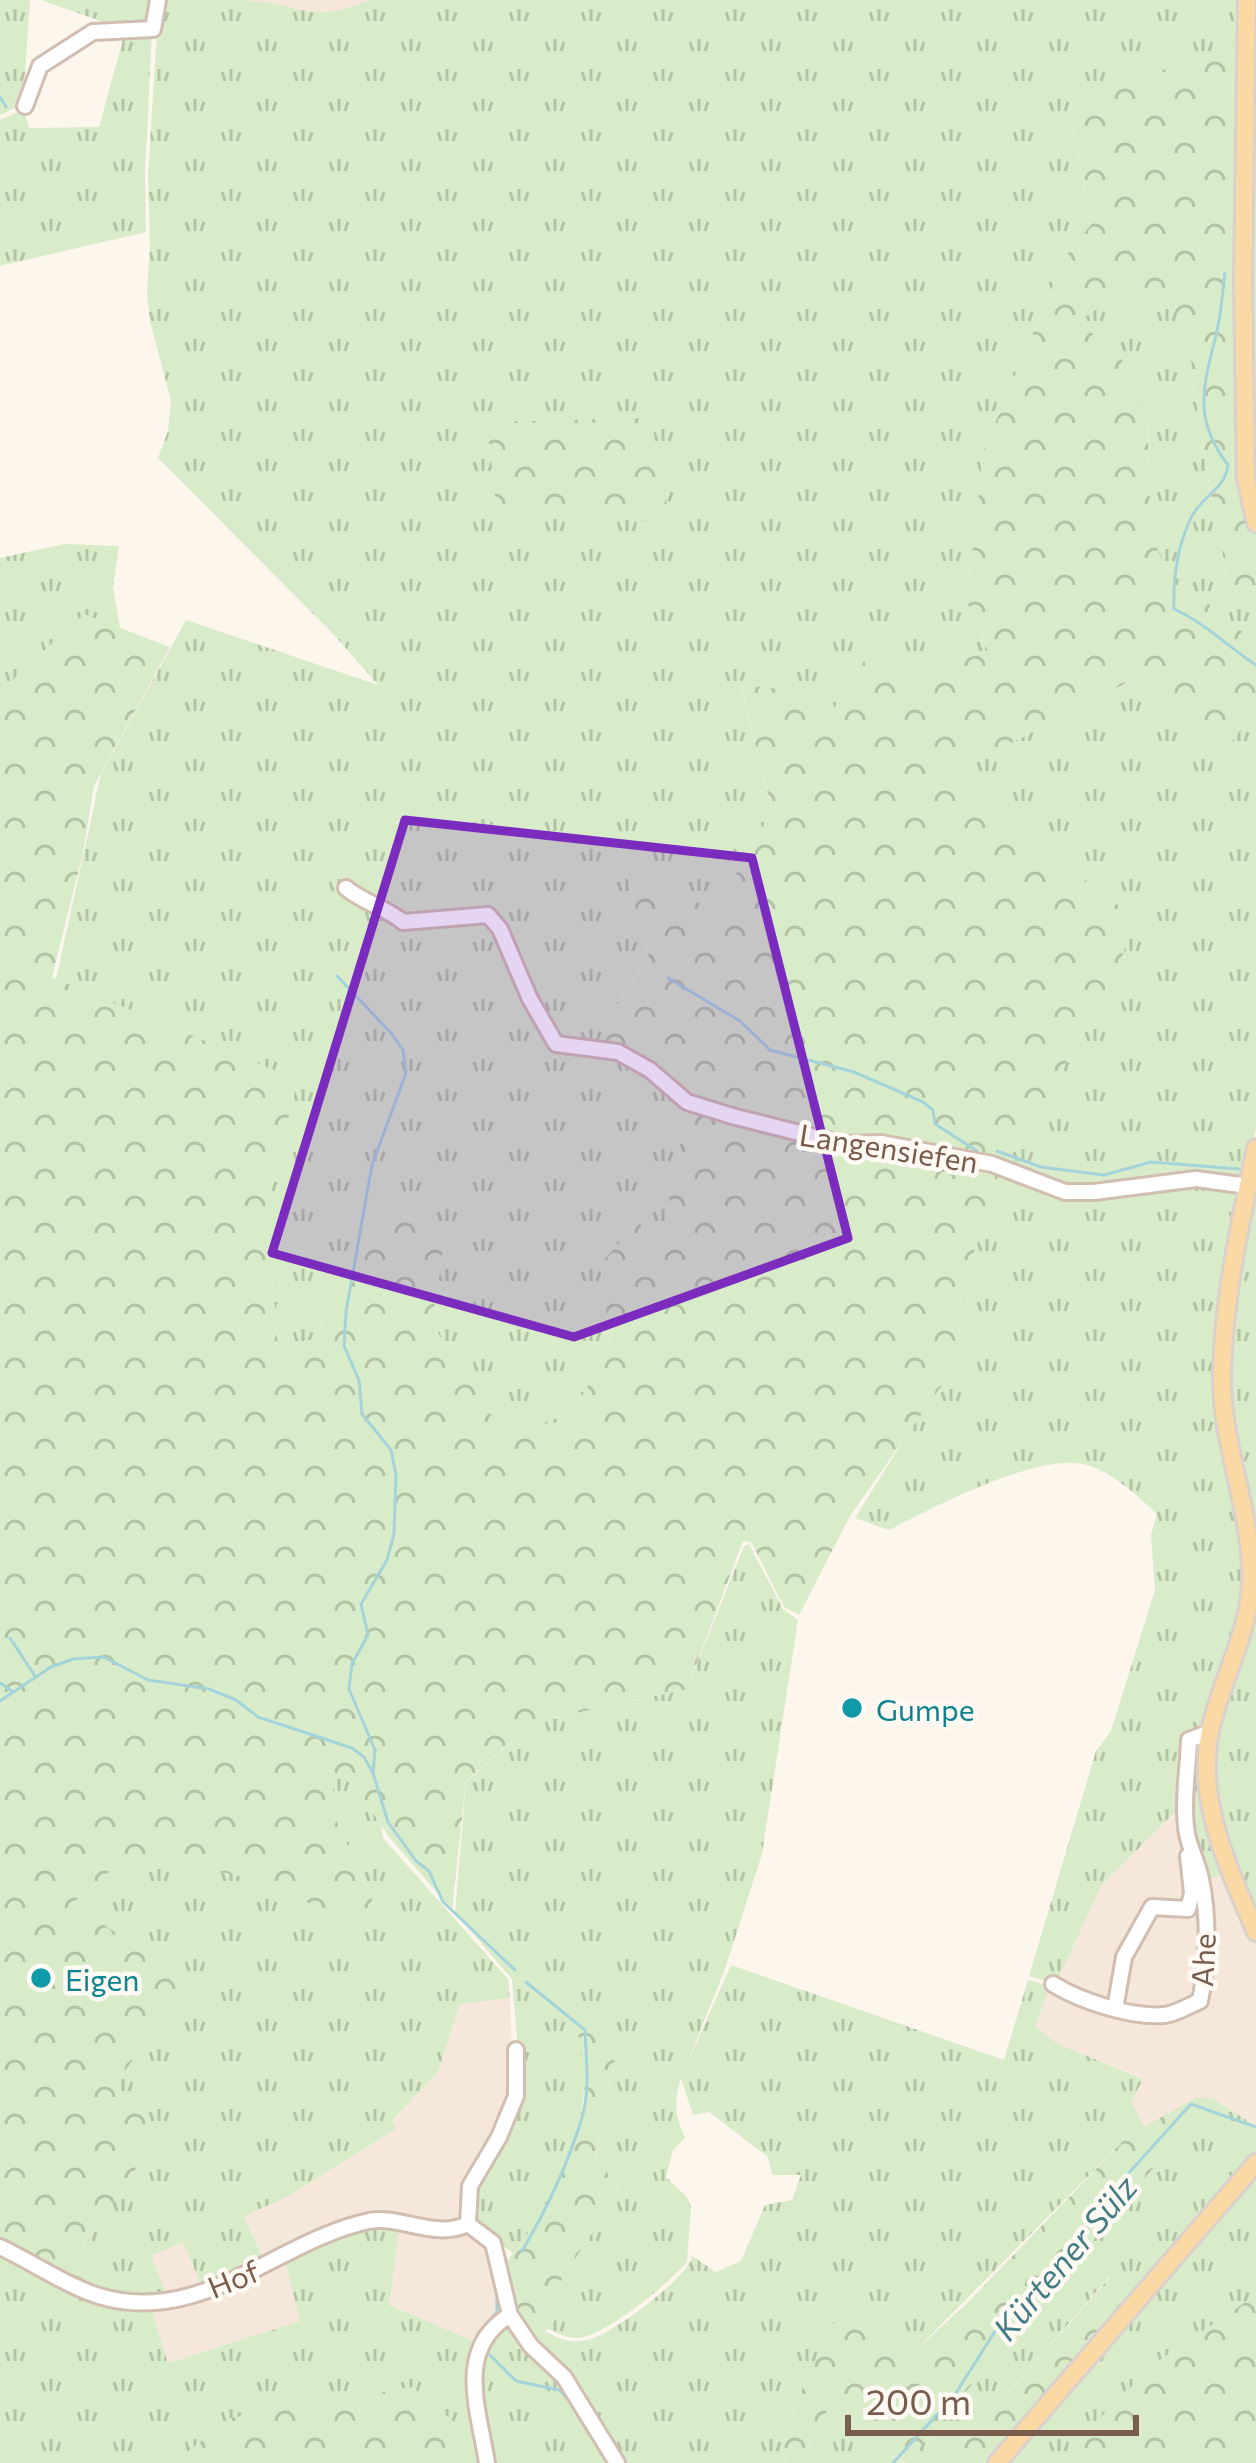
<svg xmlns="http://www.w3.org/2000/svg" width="1256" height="2463" viewBox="0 0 1256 2463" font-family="Commissioner,sans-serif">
	<defs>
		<pattern id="grass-tufts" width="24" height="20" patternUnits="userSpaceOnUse" patternTransform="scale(3)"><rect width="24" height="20" fill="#d8ecc9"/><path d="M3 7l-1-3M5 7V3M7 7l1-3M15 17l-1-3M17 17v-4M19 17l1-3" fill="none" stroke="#b4c2a5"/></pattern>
		<pattern id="forest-crowns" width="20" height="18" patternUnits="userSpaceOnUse" patternTransform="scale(3)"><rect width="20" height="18" fill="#d8ecc9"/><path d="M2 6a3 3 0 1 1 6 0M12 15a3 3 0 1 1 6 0" fill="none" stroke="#b4c2a5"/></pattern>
	</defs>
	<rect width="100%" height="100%" fill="#fdf6ec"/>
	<path fill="#f5e8da" d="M250,0H369L344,12L302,14Z
		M1184,1803L1229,1872L1256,1940V2126L1212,2098H1196L1145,2127L1131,2102L1142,2078L1058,2044L1034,2026L1050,1986H1055L1101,1886Z
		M510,1998L514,2095L491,2243L507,2314L479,2343L389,2305L399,2223L284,2254L301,2321L168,2363L147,2294L151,2256L184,2241L267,2268L244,2216L285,2198L396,2129L391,2120L438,2072L460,2004Z"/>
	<path fill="url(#grass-tufts)" d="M0,0H30L23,104L0,115Z
		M41,0H157L152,28L123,29Z
		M159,0C188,0 218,0 247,0C299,4 313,25 369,0H1243L1244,57L1070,109L1091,226L1065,257L983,452L967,602L988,651L919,675L864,662L830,715L741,687L772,811L715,912L625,867L649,957L607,1020L616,1054L688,1104L658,1259L600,1264L611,1344L568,1422L499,1428L432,1324L446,1230L366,1205L363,1274L331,1299L316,1339L278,1348L266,1205L297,1081L56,979L101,774L186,620L378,685L336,637L158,458L168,431L171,401L150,321L147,293L150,246L148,175Z
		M152,31L145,174L146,232L0,266V120L24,109L29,128L99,127L125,32Z
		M1249,134L1256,141V452L1249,470Z
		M1122,291L1185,316L1200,428L1228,584L1256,590V643L1179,580L1162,561L1151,532L1147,417L1077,322Z
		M64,544L119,546L113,588L120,628L84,615L0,715V558Z
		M1131,681L1219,756L1256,711V1128L1246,1183L1066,1190L1004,1166L1033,1123L1119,965L947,776Z
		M1256,1165V1920L1233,1868L1210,1766L1212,1733L1253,1601L1226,1386L1230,1311Z
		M1002,1170L1064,1193L1197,1182L1244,1187L1215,1385L1240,1543L1243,1599L1209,1731L1189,1739L1184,1803L1101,1886L1056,1984L1029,1976L1096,1751L1111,1731L1155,1590L1151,1535L1157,1514C1138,1496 1112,1472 1087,1465C1039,1451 933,1508 889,1530L855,1518L916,1420L963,1355L960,1292Z
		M749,1544L783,1609L798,1620L762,1854L725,1969L686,2066L731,1965L1004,2060L1028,1980L1050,1986L1035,2027L1058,2044L1143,2079L1131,2102L1145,2127L1128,2136L913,2353L839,2313L801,2392L782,2450L787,2463H619L590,2413L532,2346L545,2331C560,2340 573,2344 591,2339C612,2333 690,2277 692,2256L716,2272L741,2261L765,2205L792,2200L801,2175H772L768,2157L709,2112L693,2115L681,2078C673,2102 675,2115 685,2138L673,2150L666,2177L687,2197L691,2208L687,2262C668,2284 612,2330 584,2337C570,2340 560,2335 548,2328L556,2319L559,2284L620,2189L595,2159L615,2059L585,2075L580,2136L552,2201L513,2253L470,2223L474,2185L501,2137L519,2062L512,1979L455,1913L466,1782L534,1722L687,1689L744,1546Z
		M1202,1735L1229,1872L1203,1882L1189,1833L1190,1741Z
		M332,1772L350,1776L381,1825L383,1838L508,1979L510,1998L460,2004L438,2072L392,2120L396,2129L285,2198L244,2216L265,2264L203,2289L183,2242L151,2256L165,2291L148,2294L149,2298L98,2292L84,2245L143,2158L116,2085L71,1905L129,1855L268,1881L360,1931L377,1911L333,1813Z
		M1212,2098L1256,2126V2157L1138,2293L1109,2277L947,2463H906Z
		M1256,2177V2295L1154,2364L1062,2457L1069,2463H1007L1248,2178Z
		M374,2223L399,2228L389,2305L479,2343L482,2445L231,2418L174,2463H0V2250L94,2298L150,2304L168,2363L300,2321L285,2259Z
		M509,2318L562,2379L614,2463H488L475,2378L481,2345Z
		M833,2401L890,2431L880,2451L904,2463H817L809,2441Z"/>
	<path fill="url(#forest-crowns)" d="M1244,57L1247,475L1256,452V590L1228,584L1200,428L1185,316L1122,291L1078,322L1120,356L1147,417L1151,532L1162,561L1179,580L1256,643V711L1219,757L1130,681L948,776L1135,918L1119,965L1033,1123L1004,1166L960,1292L963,1355L850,1516L799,1615L784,1607L751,1542L743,1541L687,1689L534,1722L466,1781L452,1910L389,1837L350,1777L333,1772V1813L377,1911L360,1931L268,1881L129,1855L72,1904L188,1980L116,2084L157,2128L143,2158L84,2245L98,2292L0,2244V715L15,677L84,614L170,647L94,786L83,853L52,977L298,1080L266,1206L278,1348L316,1339L331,1299L363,1274L365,1205L446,1230L432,1324L499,1427L568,1422L611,1344L600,1264L639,1222L658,1257L688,1102L651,1069L598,1047L607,1020L649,957L624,865L715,911L772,811L741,685L800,691L830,715L864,661L919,675L988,651L967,602L983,452L1065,257L1091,225L1070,109L1187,60Z
		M651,418L670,522L497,515L487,422Z
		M575,2018L604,2022L615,2059L595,2158L620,2189L559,2284L556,2319L532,2346L511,2315L500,2271C543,2212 589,2153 584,2074C583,2056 578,2036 575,2018Z
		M1195,2098H1212L906,2463L880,2451L889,2430L833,2401L809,2441L817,2463H787L782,2450L801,2392L839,2312L913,2353L968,2302L1128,2136Z
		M1110,2277L1138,2293L989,2463H947Z
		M1256,2295V2463H1069L1062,2456L1154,2364Z
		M412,2387L482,2445L485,2463H174L230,2418Z"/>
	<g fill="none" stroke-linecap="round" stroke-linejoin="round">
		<path stroke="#a5d3da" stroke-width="3" d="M1254,84L1256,95
			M0,97L6,107
			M1225,273C1222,295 1221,318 1215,339C1202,391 1194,420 1228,465C1225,490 1201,496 1191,518C1178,545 1173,577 1174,609C1205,623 1227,646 1256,665
			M337,976L392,1034L403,1050L406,1073L372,1165L346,1312L344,1346L359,1380L362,1414L391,1450L396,1475L394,1534L387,1560L361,1604L368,1635L352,1664L349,1689L375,1750L373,1773L388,1822L416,1861L429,1871L443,1902L515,1970
			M668,978L740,1021L770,1050L854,1072L923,1102L933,1110L935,1124L977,1151
			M997,1151L1041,1167L1104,1175L1151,1162L1239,1169
			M10,1638L35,1676
			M0,1683L12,1691
			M0,1701L51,1667L73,1659L104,1657L148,1680L209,1689L236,1700L258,1717L352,1748L364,1757L373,1773
			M522,2251C547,2209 569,2162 583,2114C590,2088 586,2057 585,2030L526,1982
			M478,2334L497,2312V2298
			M490,2355L516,2381L559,2390L573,2404
			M893,2463L954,2396L997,2328L1025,2307L1059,2269L1099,2206L1191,2104L1256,2127"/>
		<g stroke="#d1beb0" stroke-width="20">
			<path id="minor" d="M25,106L40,66L93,32L153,29L158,0
				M346,888C364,903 385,907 403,922L488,915L500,929L530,999L556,1044L618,1052L650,1070L687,1102L732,1116L843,1144L881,1143L992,1164L1065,1192H1094L1196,1179L1248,1186
				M1053,1984C1080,2001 1132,2018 1164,2015C1176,2014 1190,2005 1200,2001C1208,1962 1209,1918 1201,1879C1198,1864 1190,1849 1187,1834C1182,1804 1188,1770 1189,1740L1210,1732
				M1115,2009L1124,1957L1152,1907L1188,1909L1192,1893L1188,1856
				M468,2224L493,2243L510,2315L531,2346L564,2377L617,2463
				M468,2224L470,2186L499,2137L516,2096V2050
				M0,2247C32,2262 65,2285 99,2296C201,2327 279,2240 369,2221C401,2215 435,2240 468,2224
				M487,2463C479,2410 454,2349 510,2315"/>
		</g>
		<g stroke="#dad1cd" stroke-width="22">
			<path id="major" d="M1247,0L1243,281L1246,479L1256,523
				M1256,1148C1240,1223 1222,1305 1222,1383C1223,1446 1250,1509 1251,1572C1253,1628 1221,1678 1210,1731C1196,1802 1229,1869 1256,1932
				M997,2463L1256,2163"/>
		</g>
		<use href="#minor" stroke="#fff" stroke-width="14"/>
		<use href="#major" stroke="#fbd9a5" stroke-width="16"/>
	</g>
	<path fill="#7b2cbf" fill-opacity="0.2" stroke="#7b2cbf" stroke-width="9" stroke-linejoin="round" d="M405,820L752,858L848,1238L574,1337L272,1253Z"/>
	<g fill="#0f9aa8" stroke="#fffaf3" stroke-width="4.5">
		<circle cx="852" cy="1708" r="12"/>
		<circle cx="41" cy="1978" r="12"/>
	</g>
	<g text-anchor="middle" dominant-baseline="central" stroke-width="9" stroke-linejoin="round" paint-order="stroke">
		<g font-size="30" fill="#7a5c4d" stroke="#fffaf3">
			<text transform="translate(889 1147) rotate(9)">Langensiefen</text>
			<text transform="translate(1202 1960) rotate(-87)">Ahe</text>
			<text transform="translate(233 2278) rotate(-22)">Hof</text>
		</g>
		<g font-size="30" fill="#0d838f" stroke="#fffaf3" text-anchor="start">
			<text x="876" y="1708">Gumpe</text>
			<text x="65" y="1978">Eigen</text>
		</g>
		<g font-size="33" font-style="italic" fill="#437c86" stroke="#fffaf3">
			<text transform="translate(1064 2257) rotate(-50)">Kürtener Sülz</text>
		</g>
	</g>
	<path d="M848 2415v18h288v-18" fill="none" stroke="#7a5c4d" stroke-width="6"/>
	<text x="866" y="2415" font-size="36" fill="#7a5c4d" stroke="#fffaf3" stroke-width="9" paint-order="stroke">200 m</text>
</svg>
